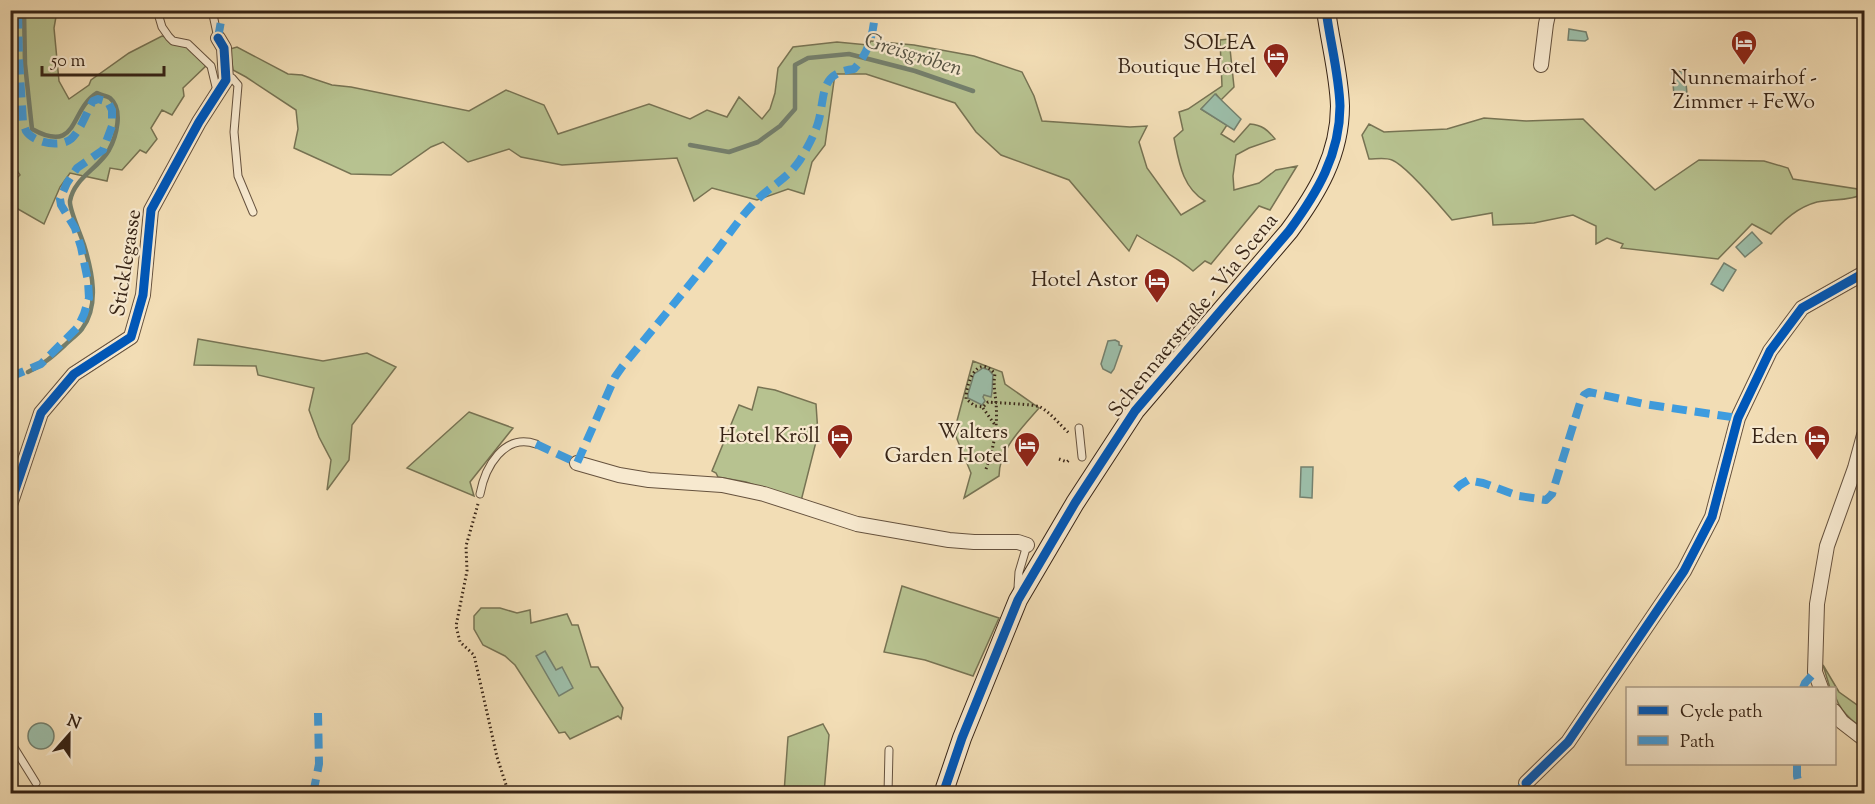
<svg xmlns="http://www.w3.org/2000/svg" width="1875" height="804" viewBox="0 0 1875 804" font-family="'Sorts Mill Goudy',serif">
	<rect width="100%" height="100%" fill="#f2ddb5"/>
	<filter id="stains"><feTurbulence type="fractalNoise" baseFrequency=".00333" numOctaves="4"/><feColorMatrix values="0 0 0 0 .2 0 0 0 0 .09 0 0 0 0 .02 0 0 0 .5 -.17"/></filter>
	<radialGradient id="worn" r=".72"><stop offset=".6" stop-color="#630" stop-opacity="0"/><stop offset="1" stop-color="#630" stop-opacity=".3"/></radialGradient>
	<path fill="#b7c290" stroke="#777353" stroke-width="1.5" d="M11,11H57L54,28L59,81L69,99L89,85L91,80L129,53L162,36L184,42L209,63L183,88L184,96L172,115L162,110L151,128L157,139L146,153L140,150L122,170L110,168L107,181L70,173L60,187L44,224L11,205V184L20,175L13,165L11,166Z
		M1229,39L1234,87L1221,100L1216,94L1201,109L1227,125L1221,134L1234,142L1250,124C1262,125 1268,130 1275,139L1249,148L1236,155L1233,176L1234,190L1259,183L1276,170L1297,166L1270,210L1259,206L1211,264L1205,261L1193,271C1176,256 1155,247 1137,235L1129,251L1069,180L1001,155L976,132L955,103L866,74H835L825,145L812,162L804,194L788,189L757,200L712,188L694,201L677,158L562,165L521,157L509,149L468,162L443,142L431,147L391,175L351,174L294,148L298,129L296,110L246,77L233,70L230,49L237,47L288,74L302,75L332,85L351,87L469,111L506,90L544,105L558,134L649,104L690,119L707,110L727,117L739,97L762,119L770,109L775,93L778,68L793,47L837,42L868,45L871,41L914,45L974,56L1022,72L1034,96L1042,121L1130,127L1147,126L1139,142L1147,168L1181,215L1205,201C1182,187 1179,162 1174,138L1183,130L1179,112L1188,109L1222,86L1220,40Z
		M1484,118L1526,121L1583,119L1655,190L1699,160L1764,161L1788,168L1793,179L1864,190V194C1850,201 1833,199 1817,202C1798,207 1784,220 1771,234L1752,224L1718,259L1621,248L1623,244L1607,238L1596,244V226L1573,215L1534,223L1493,225L1492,213L1452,220C1440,206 1407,166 1392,160C1385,157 1376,159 1369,159L1362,135L1369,124L1384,132L1447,129Z
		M198,339L323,361L367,353L396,367L352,425L349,460L327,490L331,460L319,437L309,410L314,388L258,375L256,366L194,365Z
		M973,361L1002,372L1005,384L1039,408C1023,427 999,449 999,476L964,498L971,473L954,432Z
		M758,387L775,390L816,404L818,434L801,501L746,482L718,477L716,473L712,471L739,405L752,410Z
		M469,412L513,428L470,482L474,496L407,468Z
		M902,586L999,618L973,676L925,660L884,652Z
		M481,608H500L517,613L530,610L531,623L567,614L572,625H578L591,667H598L623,708L621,719L618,716L570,739L565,732L559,733L515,665L505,656L483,645L474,629V616Z
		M1823,665L1839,692L1864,710V729C1850,720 1835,706 1834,688H1830Z
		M823,724L829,735L824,793H784L788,737Z"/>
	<path fill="#9cbda8" stroke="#74806e" stroke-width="1.5" d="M1569,29L1586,32L1588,39L1585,41L1568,40Z
		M1685,71L1687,94L1674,95L1672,72Z
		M1215,94L1241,119L1234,130L1201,109Z
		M1752,232L1762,243L1745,257L1736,247Z
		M1724,263L1736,270L1723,291L1711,284Z
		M1115,340L1119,342V345L1122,346L1114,369L1111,373L1103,369L1101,364L1108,341Z
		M983,368L989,370L993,375C992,382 993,391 991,397L984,395L983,397L985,401L982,405L968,398V394L974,374Z
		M1301,467H1313L1312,498L1300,497Z
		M545,651L556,670L562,667L573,688L559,696L536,656Z
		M28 736a13 13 0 1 1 26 0a13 13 0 1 1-26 0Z"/>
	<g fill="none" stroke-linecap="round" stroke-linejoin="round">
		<path stroke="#74806e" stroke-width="4.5" d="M24,10L25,64L32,129C79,155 69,110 97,93C101,95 107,96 110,98C124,110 116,137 109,150C98,169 74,178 70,201C69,209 81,235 84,245C92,271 100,305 82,329C77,335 70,340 65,345C53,356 43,365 28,372
			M690,145L729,152L758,142L780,126L795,109V65L808,58L849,54L915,71L973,91"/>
		<g stroke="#66523e" stroke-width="9">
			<path id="lane" d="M157,10L162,27L169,37L173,41L188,44L211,66L217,91
				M212,10L218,38
				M226,80L232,78L238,85L234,132L238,176L253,212
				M1079,428L1082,457
				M480,494C485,467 504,433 536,444
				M1018,588L1019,572L1027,545
				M10,741L36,783
				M888,794L889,750"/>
		</g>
		<g stroke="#66523e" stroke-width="16">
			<path id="street" d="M1541,65L1546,24L1549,10
				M577,463L619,475L649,480L722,485L764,494L857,524L949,540L974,542H1018L1027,545
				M10,505L41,413L74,374L131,337L143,295L151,210L199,122L226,80L224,48L218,38
				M1821,688L1815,672L1817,604L1827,546L1855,468L1864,435
				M1834,711L1842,722L1864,739
				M1526,783L1568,742L1684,571L1712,517L1738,418L1770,351L1802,308L1864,273"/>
		</g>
		<g stroke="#372416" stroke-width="20">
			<path id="secondary" d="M943,794L962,738L1018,600L1075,503L1135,411L1289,231C1317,193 1340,155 1340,106C1339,74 1330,42 1326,10"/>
		</g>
		<path stroke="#372416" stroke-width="3" stroke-dasharray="1.5 3" stroke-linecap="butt" d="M983,408L995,425
			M1059,459L1067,462L1070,459
			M986,469C994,448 998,425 996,403C995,392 993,384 995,374C977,352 966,384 966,399L975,406L983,407L988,402C997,403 1035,404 1040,407C1049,411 1061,426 1069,433
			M478,504L466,546L467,571L456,626L460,642L474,655L497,757L509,794"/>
		<use href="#lane" stroke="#f7e9cf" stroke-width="7"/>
		<use href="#street" stroke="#f7e9cf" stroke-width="14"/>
		<use href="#secondary" stroke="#f7e9cf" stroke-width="18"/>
		<path stroke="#3e9cdf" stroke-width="8" stroke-dasharray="15 8" stroke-linecap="butt" d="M218,38L223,10
			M10,377L41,364L78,327L84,314L89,298L88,281L81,247L75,228L61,205L60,199L67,183L77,168L103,150L112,126V110L108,102L98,99L93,101C86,113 81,130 71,139C60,148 34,143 26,131C26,131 23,123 23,122L19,59L18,10
			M536,444L577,463L615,377L622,367C653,329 684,292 714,254C728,236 741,216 757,200C772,185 787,179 800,160C807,148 814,136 818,123C826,96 818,73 854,69C869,53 874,32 875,10
			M1456,489L1460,485L1468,480L1483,483L1519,496L1546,500L1552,494L1580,403L1584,395L1589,392L1644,404L1738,418
			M1803,688L1805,683L1815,672
			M1797,764V776L1801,794
			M313,794L319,764L318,713
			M1514,794L1526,783"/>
		<g stroke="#f7e9cf" stroke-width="13">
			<path id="cycleway" d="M10,505L41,413L74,374L131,337L143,295L151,210L199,122L226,80L224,48L218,38
				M1526,783L1568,742L1684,571L1712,517L1738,418L1770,351L1802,308L1864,273
				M943,794L962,738L1018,600L1075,503L1135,411L1289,231C1317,193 1340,155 1340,106C1339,74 1330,42 1326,10"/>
		</g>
		<use href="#cycleway" stroke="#0057b8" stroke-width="9"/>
	</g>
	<defs>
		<g id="hotel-pin" transform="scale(1.35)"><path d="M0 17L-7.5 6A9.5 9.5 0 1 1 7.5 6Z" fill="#8f2418" stroke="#f7e9cf"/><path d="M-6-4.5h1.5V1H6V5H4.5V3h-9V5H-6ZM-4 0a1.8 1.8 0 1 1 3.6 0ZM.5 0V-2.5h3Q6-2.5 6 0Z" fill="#fff"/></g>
	</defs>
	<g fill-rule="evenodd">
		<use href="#hotel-pin" x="1744" y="43"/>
		<use href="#hotel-pin" x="1276" y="56"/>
		<use href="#hotel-pin" x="1157" y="281"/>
		<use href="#hotel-pin" x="840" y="437"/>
		<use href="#hotel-pin" x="1817" y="438"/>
		<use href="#hotel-pin" x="1027" y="445"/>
	</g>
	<g text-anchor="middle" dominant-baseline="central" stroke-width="4.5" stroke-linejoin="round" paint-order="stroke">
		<g font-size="21" fill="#372416" stroke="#f7e9cf" text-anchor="end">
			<text x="1256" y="44">SOLEA<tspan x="1256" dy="24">Boutique Hotel</tspan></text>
			<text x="1744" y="79" text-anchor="middle">Nunnemairhof -<tspan x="1744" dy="24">Zimmer + FeWo</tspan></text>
			<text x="1138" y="281">Hotel Astor</text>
			<text x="1008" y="433">Walters<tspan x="1008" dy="24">Garden Hotel</tspan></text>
			<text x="820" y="437">Hotel Kröll</text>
			<text x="1798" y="438">Eden</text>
		</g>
		<g font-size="21" fill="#372416" stroke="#f7e9cf">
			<text transform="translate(127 263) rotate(-81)">Sticklegasse</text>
			<text transform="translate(1194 316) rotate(-51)">Schennaerstraße - Via Scena</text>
		</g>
		<g font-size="22" font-style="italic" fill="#555242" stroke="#f7e9cf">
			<text transform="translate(913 56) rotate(17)">Greisgröben</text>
		</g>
	</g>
	<rect width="1875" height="804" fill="none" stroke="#f2ddb5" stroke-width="36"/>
	<rect x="12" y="12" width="1851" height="780" fill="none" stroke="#372416" stroke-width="3"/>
	<rect x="18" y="18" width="1839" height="768" fill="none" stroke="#372416" stroke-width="1.5"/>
	<rect x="1626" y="687" width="210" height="78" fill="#f7e9cf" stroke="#aa9a85" stroke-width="1.5"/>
	<rect x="1638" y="706" width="30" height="9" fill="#0057b8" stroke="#aa9a85" stroke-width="1.5"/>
	<text x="1680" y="717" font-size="18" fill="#372416">Cycle path</text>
	<rect x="1638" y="736" width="30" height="9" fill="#3e9cdf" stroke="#aa9a85" stroke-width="1.5"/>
	<text x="1680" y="747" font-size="18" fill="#372416">Path</text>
	<g transform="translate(69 735) rotate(21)" stroke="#f7e9cf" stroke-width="4.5" paint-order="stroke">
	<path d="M0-4.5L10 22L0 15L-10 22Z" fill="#372416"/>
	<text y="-9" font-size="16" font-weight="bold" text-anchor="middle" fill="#372416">N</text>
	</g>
	<path d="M42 66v9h122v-9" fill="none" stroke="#372416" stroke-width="3"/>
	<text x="51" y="66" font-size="18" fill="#372416" stroke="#f7e9cf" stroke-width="4.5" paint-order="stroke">50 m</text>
	<rect width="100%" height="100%" filter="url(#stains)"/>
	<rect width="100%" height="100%" fill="url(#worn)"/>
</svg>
